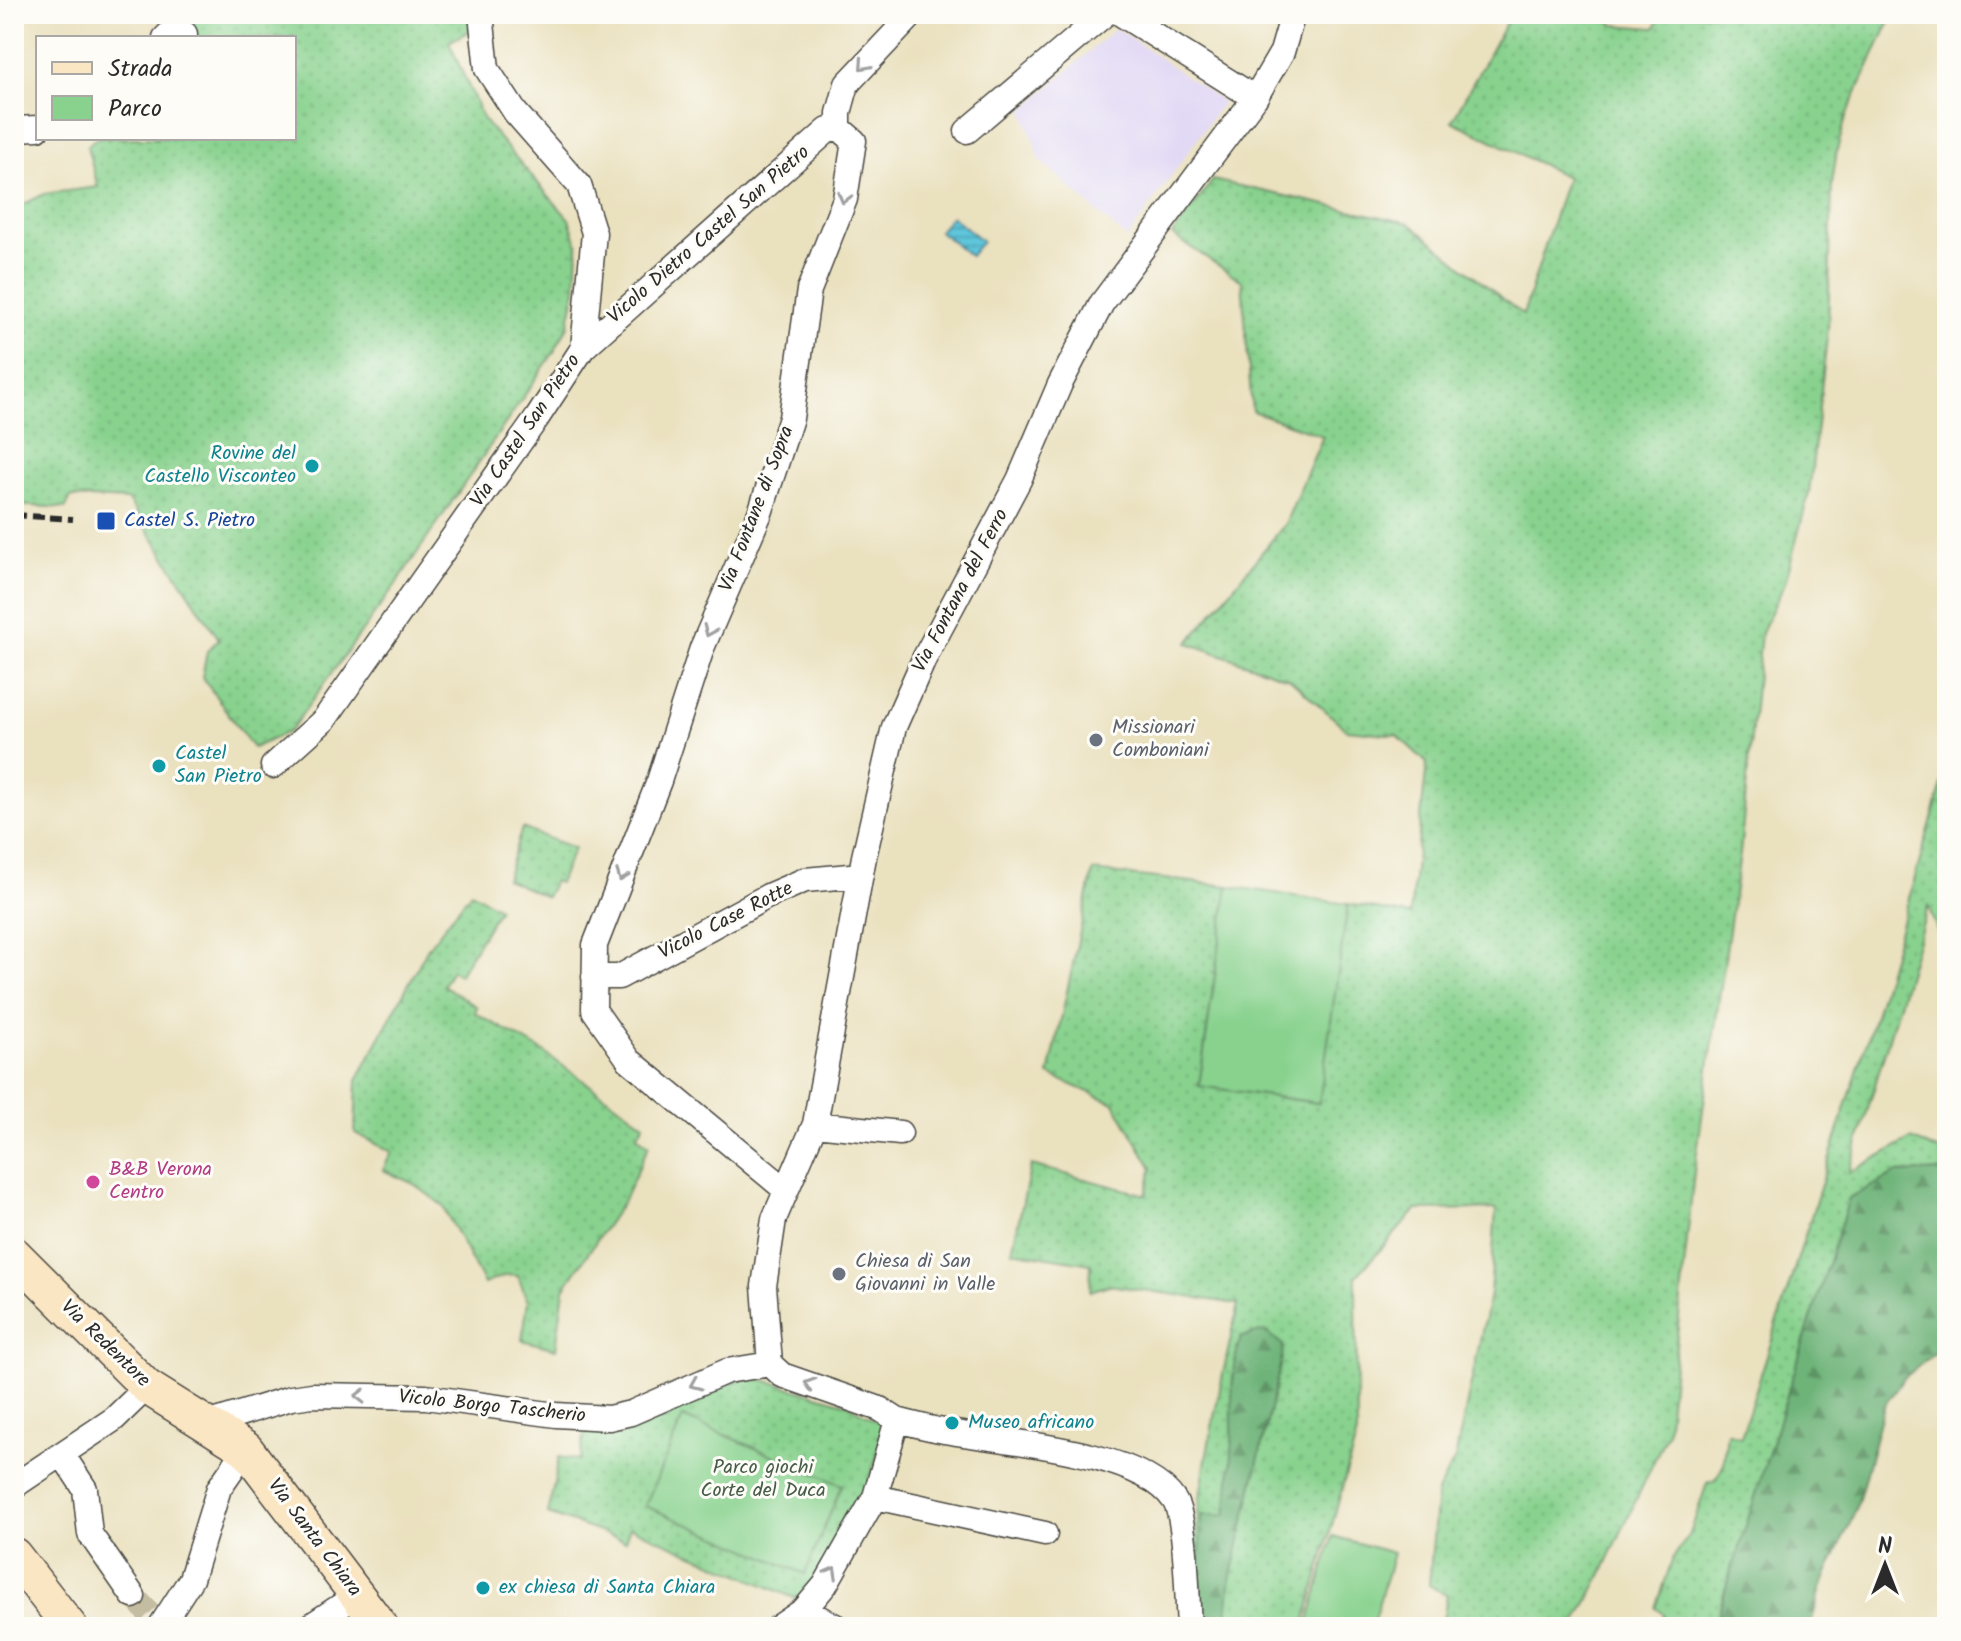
<svg xmlns="http://www.w3.org/2000/svg" width="1961" height="1641" viewBox="0 0 1961 1641" font-family="Kalam,sans-serif">
	<defs>
		<pattern id="green-dots" width="8" height="8" patternUnits="userSpaceOnUse" patternTransform="scale(2)"><rect width="8" height="8" fill="#88d28e"/><path d="M2 2h.1M6 6h.1" fill="none" stroke="#76b47b" stroke-width="1.8" stroke-linecap="round"/></pattern>
		<pattern id="forest-firs" width="22" height="20" patternUnits="userSpaceOnUse" patternTransform="scale(2)"><rect width="22" height="20" fill="#6eb479"/><path d="M5 1l3.5 6h-7zM16 11l3.5 6h-7z" fill="#5b9363"/></pattern>
		<pattern id="water-rules" width="6" height="5" patternUnits="userSpaceOnUse" patternTransform="scale(2)"><rect width="6" height="5" fill="#5fc6dc"/><path d="M0 2.5h6" fill="none" stroke="#4fa1b3"/></pattern>
	</defs>
	<rect width="100%" height="100%" fill="#fdfcf7"/>
	<filter id="ink" filterUnits="userSpaceOnUse"><feTurbulence type="fractalNoise" baseFrequency=".0125" numOctaves="2"/><feDisplacementMap in="SourceGraphic" scale="16" xChannelSelector="R" yChannelSelector="G"/><feConvolveMatrix kernelMatrix="1 2 1 2 8 2 1 2 1" color-interpolation-filters="sRGB"/></filter>
	<filter id="wash" filterUnits="userSpaceOnUse"><feTurbulence type="fractalNoise" baseFrequency=".006" numOctaves="4" result="noise"/><feDisplacementMap in="SourceGraphic" scale="32" xChannelSelector="R" yChannelSelector="G"/><feGaussianBlur stdDeviation="1.8" result="paint"/><feColorMatrix in="noise" values="0 0 0 0 0 0 0 0 0 0 0 0 0 0 0 0 0 1.4 0 .05"/><feComposite in="paint" operator="in"/></filter>
	<g filter="url(#wash)">
		<rect width="100%" height="100%" fill="#eae1bf"/>
		<path fill="#dfd5f5" d="M1116,28L1223,102L1127,239L1040,160L1023,110Z"/>
		<path fill="url(#green-dots)" stroke="#5a7e5c" stroke-width="2" d="M164,14H472L469,31L449,42L484,121L569,219L578,245L576,290L568,326L554,352L394,587L290,731L253,748L202,677L207,651L219,639L128,500L71,497L66,508L14,505V209L44,194L98,187L87,146L96,138H294V38H165L174,22Z
			M1511,14H1600L1615,25L1655,28L1662,14H1893L1847,114L1837,150L1832,184L1828,330L1809,493L1785,583L1761,633L1740,854L1694,1172L1667,1433L1599,1580L1574,1627H1442L1447,1595L1429,1585L1437,1492L1455,1459L1490,1294L1496,1209L1416,1210L1356,1277L1357,1434L1304,1627H1200C1181,1531 1219,1400 1238,1304L1109,1285L1090,1291L1091,1264L1012,1251L1031,1165L1146,1195L1152,1168L1114,1103L1049,1075L1093,871L1228,886L1199,1086L1318,1103L1348,904L1410,915L1427,763L1397,735L1347,730L1290,679L1188,643L1285,524L1323,436L1252,411L1242,281L1172,235L1213,180L1409,223L1523,315L1567,177L1452,121Z
			M1947,767V956L1928,906L1849,1173L1911,1139L1940,1151H1947V1171L1897,1173L1732,1566L1714,1627H1659L1664,1614L1656,1608L1673,1558L1690,1534L1707,1483L1715,1481L1724,1464L1727,1432L1741,1437L1876,1012Z
			M522,828L574,848L559,883L554,881L546,897L506,879Z
			M471,892L499,908L459,975L452,970L443,985L477,1007L475,1013L541,1050L644,1124L637,1136L649,1145L625,1198L564,1289L556,1349L522,1340L528,1302L518,1276L506,1275L484,1284L442,1205L414,1184L383,1170L392,1152L355,1133L357,1080L429,946Z
			M753,1377L845,1403L886,1426L863,1502L801,1601L630,1527L625,1541L548,1514L559,1457L580,1460L585,1431L624,1432L651,1421L669,1418L668,1410L678,1407L703,1390Z"/>
		<path fill="url(#forest-firs)" stroke="#4c7052" stroke-width="2" d="M1947,1171V1343L1904,1378L1884,1406L1856,1510L1822,1585L1810,1627H1714L1849,1198L1897,1173Z
			M1264,1331L1283,1345L1282,1357L1230,1584L1226,1627H1203L1199,1603L1201,1515H1226C1228,1495 1231,1474 1232,1453C1233,1413 1228,1376 1241,1337Z"/>
		<path fill="#88d28e" stroke="#5a7e5c" stroke-width="2" d="M1228,886L1348,904L1319,1103L1199,1086Z
			M683,1417L842,1485L805,1574L645,1506Z
			M1333,1536L1393,1553L1372,1627H1307Z"/>
		<path fill="url(#water-rules)" stroke="#457884" stroke-width="2" d="M951,216L982,241L970,256L939,231Z"/>
	</g>
	<g filter="url(#ink)">
		<g fill="none" stroke-linecap="round" stroke-linejoin="round">
			<path stroke="#c4bda1" stroke-width="24" stroke-dasharray="24 12" stroke-linecap="butt" d="M133,1596L161,1626"/>
			<g stroke="#484641" stroke-width="27">
				<path id="minor" d="M1121,14L1255,98
					M165,38L173,30L185,34
					M839,128V113L847,84L913,14
					M14,129L38,128
					M967,131L1105,14
					M583,348L828,130L839,128
					M273,766L324,720L537,418L583,348L594,233L579,185L515,112L487,69L481,14
					M594,977H619L768,896L805,880L861,875
					M815,1124L900,1133
					M786,1190L629,1060L594,1010L595,945L659,781L702,648L760,513L791,418L809,290L845,199L854,141L839,128
					M897,1420C916,1425 936,1430 956,1433C1011,1442 1142,1452 1174,1500C1187,1519 1187,1600 1189,1627
					M207,1424L291,1398L312,1395L426,1397L556,1415L609,1418L631,1413L727,1371L770,1364
					M62,1454L85,1489L90,1534L133,1596
					M14,1486L114,1419L147,1387
					M875,1497L1045,1534
					M804,1610L837,1627
					M160,1627L191,1579L219,1488L246,1449
					M309,1627L357,1595
					M779,1627L804,1610L825,1585L875,1497L897,1420L880,1409L782,1375L770,1364L764,1286L774,1219L815,1124L864,857L894,727L925,657L1019,480L1060,384L1102,303L1255,98L1282,52L1293,14"/>
			</g>
			<g stroke="#484641" stroke-width="37">
				<path id="secondary" d="M14,1254L147,1387L246,1449L381,1627
					M14,1555L70,1627"/>
			</g>
			<use href="#minor" stroke="#fff" stroke-width="24"/>
			<use href="#secondary" stroke="#fbe6c4" stroke-width="34"/>
			<path stroke="#2b2b2b" stroke-width="6" stroke-dasharray="12 6" stroke-linecap="butt" d="M14,515L73,519"/>
		</g>
		<defs><path id="oneway-chevron" d="M-2-3.5L2.5 0L-2 3.5" fill="none" stroke-width="1.6" stroke-linecap="round" stroke-linejoin="round" transform="scale(2)"/></defs>
		<g stroke="#a0a0a0">
			<use href="#oneway-chevron" transform="translate(864 65) rotate(132)"/>
			<use href="#oneway-chevron" transform="translate(844 198) rotate(105)"/>
			<use href="#oneway-chevron" transform="translate(709 631) rotate(113)"/>
			<use href="#oneway-chevron" transform="translate(622 876) rotate(111)"/>
			<use href="#oneway-chevron" transform="translate(695 1384) rotate(157)"/>
			<use href="#oneway-chevron" transform="translate(810 1384) rotate(-162)"/>
			<use href="#oneway-chevron" transform="translate(360 1396) rotate(-179)"/>
			<use href="#oneway-chevron" transform="translate(832 1572) rotate(-61)"/>
		</g>
	</g>
	<g fill="#0f9aa8" stroke="#fdfcf7" stroke-width="3">
		<circle cx="312" cy="466" r="8"/>
		<circle cx="159" cy="766" r="8"/>
		<circle cx="952" cy="1423" r="8"/>
		<circle cx="483" cy="1588" r="8"/>
	</g>
	<rect fill="#1a4fb4" stroke="#fdfcf7" stroke-width="3" x="96" y="511" width="20" height="20" rx="4"/>
	<g fill="#6b7280" stroke="#fdfcf7" stroke-width="3">
		<circle cx="1096" cy="740" r="8"/>
		<circle cx="839" cy="1274" r="8"/>
	</g>
	<circle fill="#d1479c" stroke="#fdfcf7" stroke-width="3" cx="93" cy="1182" r="8"/>
	<g text-anchor="middle" dominant-baseline="central" stroke-width="6" stroke-linejoin="round" paint-order="stroke">
		<g font-size="20" fill="#2b2b2b" stroke="#fdfcf7">
			<text transform="translate(709 235) rotate(-41)">Vicolo Dietro Castel San Pietro</text>
			<text transform="translate(526 431) rotate(-56)">Via Castel San Pietro</text>
			<text transform="translate(757 509) rotate(-69)">Via Fontane di Sopra</text>
			<text transform="translate(961 591) rotate(-62)">Via Fontana del Ferro</text>
			<text transform="translate(726 921) rotate(-27)">Vicolo Case Rotte</text>
			<text transform="translate(105 1344) rotate(44)">Via Redentore</text>
			<text transform="translate(492 1407) rotate(6)">Vicolo Borgo Tascherio</text>
			<text transform="translate(314 1538) rotate(53)">Via Santa Chiara</text>
		</g>
		<g font-size="20" fill="#0d838f" stroke="#fdfcf7" text-anchor="start">
			<text x="296" y="454" text-anchor="end">Rovine del<tspan x="296" dy="23">Castello Visconteo</tspan></text>
			<text x="175" y="754">Castel<tspan x="175" dy="23">San Pietro</tspan></text>
			<text x="968" y="1423">Museo africano</text>
			<text x="499" y="1588">ex chiesa di Santa Chiara</text>
		</g>
		<g font-size="20" fill="#164399" stroke="#fdfcf7" text-anchor="start">
			<text x="124" y="521">Castel S. Pietro</text>
		</g>
		<g font-size="20" fill="#5b616d" stroke="#fdfcf7" text-anchor="start">
			<text x="1112" y="728">Missionari<tspan x="1112" dy="23">Comboniani</tspan></text>
			<text x="855" y="1262">Chiesa di San<tspan x="855" dy="23">Giovanni in Valle</tspan></text>
		</g>
		<g font-size="20" fill="#b23c85" stroke="#fdfcf7" text-anchor="start">
			<text x="109" y="1170">B&amp;B Verona<tspan x="109" dy="23">Centro</tspan></text>
		</g>
		<g font-size="20" fill="#475d49" stroke="#fdfcf7">
			<text x="763" y="1468">Parco giochi<tspan x="763" dy="23">Corte del Duca</tspan></text>
		</g>
	</g>
	<rect width="1961" height="1641" fill="none" stroke="#fdfcf7" stroke-width="48"/>
	<rect x="36" y="36" width="260" height="104" fill="#fdfcf7" stroke="#a9a8a5" stroke-width="2"/>
	<rect x="52" y="62" width="40" height="12" fill="#fbe6c4" stroke="#a9a8a5" stroke-width="2"/>
	<text x="108" y="76" font-size="24" fill="#2b2b2b">Strada</text>
	<rect x="52" y="96" width="40" height="24" fill="#88d28e" stroke="#a9a8a5" stroke-width="2"/>
	<text x="108" y="116" font-size="24" fill="#2b2b2b">Parco</text>
	<g transform="translate(1885 1565)" stroke="#fdfcf7" stroke-width="6" paint-order="stroke">
	<path d="M0-6L14 30L0 20L-14 30Z" fill="#2b2b2b"/>
	<text y="-12" font-size="22" font-weight="bold" text-anchor="middle" fill="#2b2b2b">N</text>
	</g>
</svg>
